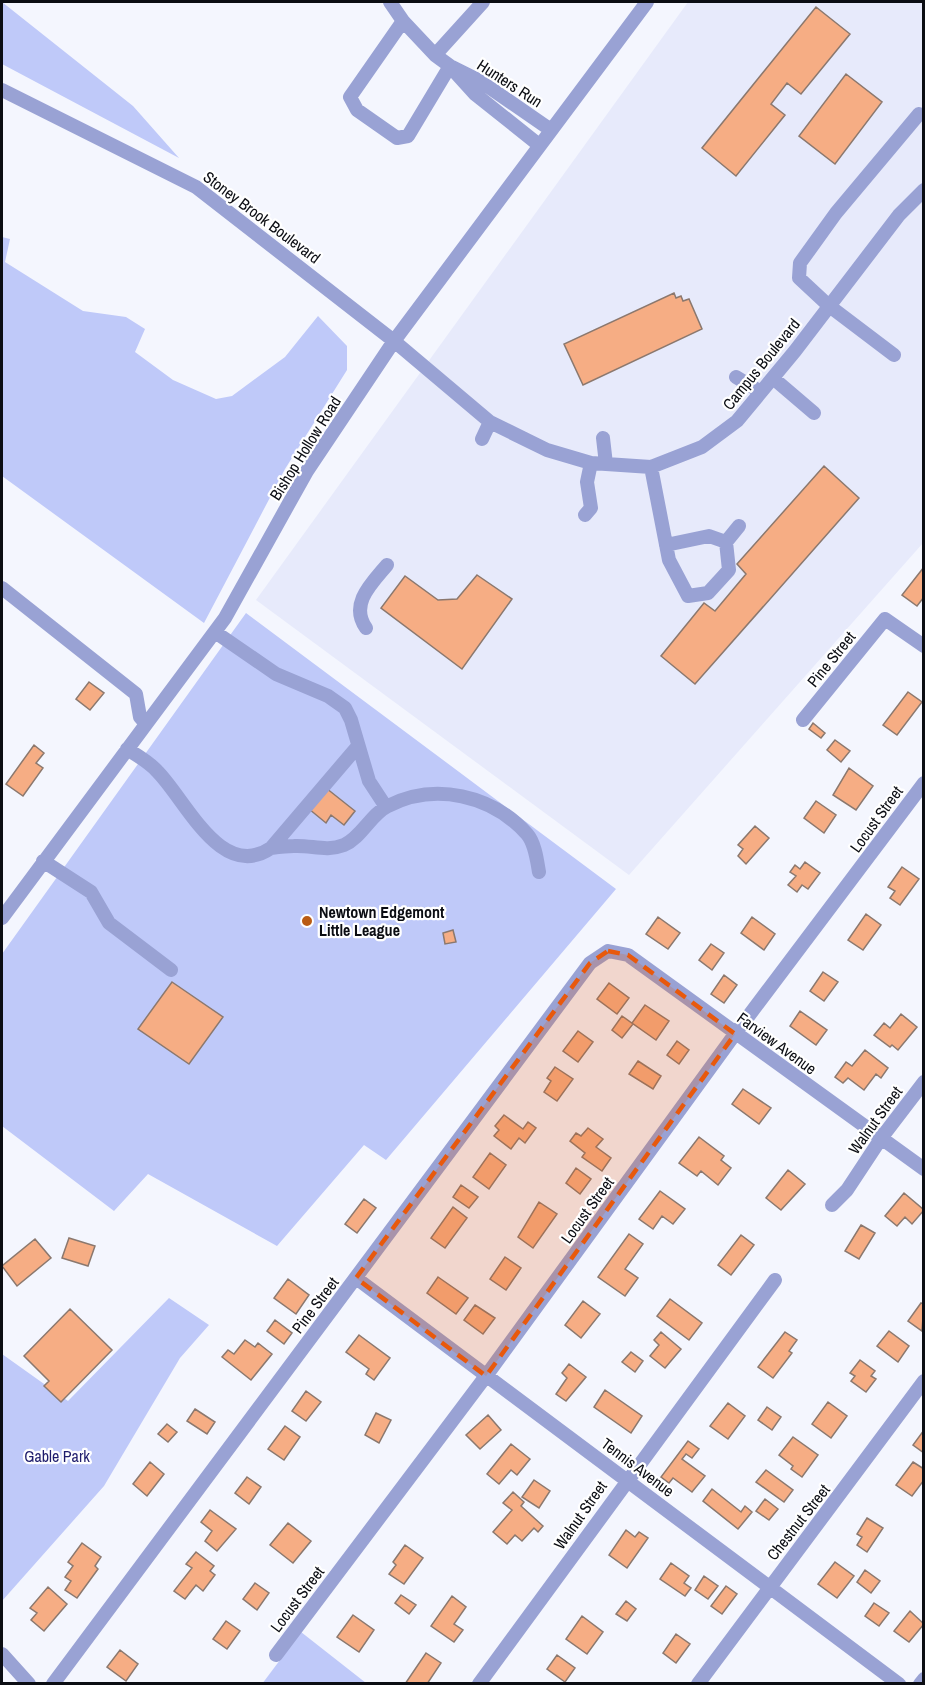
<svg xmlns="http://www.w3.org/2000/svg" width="925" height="1685" viewBox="0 0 925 1685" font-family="'Archivo Narrow',sans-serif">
	<rect width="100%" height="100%" fill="#f4f6fe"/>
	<path fill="#e7eafb" d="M688,2H923V543L629,875L256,600Z"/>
	<path fill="#bfc9f9" d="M2,2L133,106L179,158L2,64Z
		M2,237L10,239L5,262L83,311L126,317L145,329L135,352L173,380L216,399L232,396L285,357L318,316L347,346V370L285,469L204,623L2,476Z
		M246,613L616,889L386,1160L364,1145L277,1246L148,1174L114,1211L2,1126V954Z
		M169,1298L209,1325L180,1358L104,1486L2,1601V1354L68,1401Z
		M301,1632L366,1683L262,1684Z"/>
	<path fill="#f6ad84" stroke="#8b786e" stroke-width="1.5" d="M816,7L850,34L801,94L787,83L771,104L785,115L736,176L702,148Z
		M846,74L882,102L835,164L799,136Z
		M674,293L676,298L681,296L683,301L689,299L702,329L583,385L564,344Z
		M824,466L859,498L695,684L661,656L704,603L715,611L746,574L737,564Z
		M924,567V597L917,606L902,595Z
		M477,575L512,599L462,669L381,608L405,576L438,600L457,599Z
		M89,682L104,693L90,710L76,699Z
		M908,692L922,702L897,735L883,725Z
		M813,723L825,733L821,738L809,729Z
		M835,740L850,751L841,762L827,750Z
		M34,745L44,753L36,763L43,768L23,796L6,784Z
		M849,768L873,786L856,810L833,795Z
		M326,788L355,811L344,825L331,815L326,823L309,809Z
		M816,801L836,815L824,833L804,818Z
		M755,826L769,838L746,864L738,856L743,849L738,845Z
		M805,862L820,873L808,889L802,885L797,892L788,885L796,876L790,872L795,865L800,869Z
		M902,867L919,879L900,905L890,898L895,891L888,887Z
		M866,914L881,925L863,950L848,940Z
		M658,917L680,933L668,949L646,934Z
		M752,917L775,934L764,950L741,933Z
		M453,930L456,942L445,944L443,933Z
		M711,944L724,953L712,970L699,960Z
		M823,972L838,982L824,1001L810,991Z
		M724,975L737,985L724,1003L711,994Z
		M172,982L223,1017L189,1064L138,1029Z
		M609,983L629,998L617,1014L597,999Z
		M645,1005L669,1021L656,1040L632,1023Z
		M800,1011L827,1030L816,1045L790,1026Z
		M901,1014L917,1027L898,1050L892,1045L890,1047L874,1035L884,1023L890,1028Z
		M622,1016L633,1024L622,1038L612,1030Z
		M578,1031L593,1042L578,1062L563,1051Z
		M677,1041L689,1050L679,1064L667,1055Z
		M865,1050L888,1068L881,1078L876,1074L864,1090L848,1078L843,1083L835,1077L846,1062L852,1066Z
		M638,1061L661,1076L653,1089L629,1074Z
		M555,1067L573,1079L557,1101L544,1092L551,1081L547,1078Z
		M743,1089L771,1108L759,1124L732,1104Z
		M504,1115L523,1129L528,1122L536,1128L525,1143L519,1138L511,1149L494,1136L499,1130L495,1126Z
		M588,1128L603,1139L596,1147L611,1158L602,1171L582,1157L585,1153L570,1141L576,1133L581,1136Z
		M699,1137L724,1156L721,1160L731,1168L718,1185L701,1171L697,1176L679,1163Z
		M490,1153L506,1165L489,1189L473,1177Z
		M576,1168L591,1179L580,1194L566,1183Z
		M788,1170L805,1184L781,1210L766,1198Z
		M461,1185L478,1197L469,1208L453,1197Z
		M660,1191L685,1209L673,1224L662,1216L653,1229L639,1219Z
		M904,1193L924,1210L912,1224L905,1217L897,1226L885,1216Z
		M364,1199L376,1208L357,1233L345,1224Z
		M539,1202L557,1214L533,1248L518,1237Z
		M453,1207L467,1218L445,1248L431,1238Z
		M861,1225L875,1233L859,1259L845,1251Z
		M629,1234L643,1244L625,1269L638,1278L625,1296L598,1277Z
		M741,1235L754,1245L731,1275L718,1265Z
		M69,1238L95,1246L88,1266L62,1258Z
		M35,1239L51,1258L17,1286L2,1266Z
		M505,1257L521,1268L506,1290L490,1279Z
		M438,1277L468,1298L456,1314L427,1293Z
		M288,1279L309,1295L296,1314L274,1298Z
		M670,1299L702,1323L689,1340L657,1316Z
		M583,1301L600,1314L581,1338L565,1325Z
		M921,1303L924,1304L922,1331L908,1321Z
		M475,1305L495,1318L483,1334L464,1320Z
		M70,1309L112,1350L61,1402L44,1386L49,1381L24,1356Z
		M275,1320L292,1333L284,1344L267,1331Z
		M889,1331L909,1346L898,1362L877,1346Z
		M661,1332L681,1349L665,1368L650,1356L659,1345L654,1340Z
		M785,1332L797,1340L789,1351L792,1353L773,1378L758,1367Z
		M359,1335L390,1358L374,1380L366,1374L369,1369L346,1352Z
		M245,1340L255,1347L258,1343L272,1354L251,1380L222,1357L228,1350L234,1354Z
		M631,1352L643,1361L635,1372L622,1362Z
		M860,1360L875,1371L871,1376L876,1379L866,1392L851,1381L855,1376L850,1373Z
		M569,1364L586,1377L566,1401L556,1394L567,1378L562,1373Z
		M605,1390L642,1416L631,1433L594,1407Z
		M306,1391L321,1402L306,1421L292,1411Z
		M828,1402L847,1416L831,1438L812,1424Z
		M728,1403L745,1416L728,1439L710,1426Z
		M767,1407L781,1417L772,1430L758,1420Z
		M195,1409L215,1422L207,1434L187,1421Z
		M376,1413L391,1420L379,1443L365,1435Z
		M488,1415L501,1430L480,1449L466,1435Z
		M167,1424L177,1432L168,1442L158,1434Z
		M285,1426L300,1437L284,1460L268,1449Z
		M924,1430V1453L913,1445Z
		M793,1437L818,1455L802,1477L791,1469L793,1466L779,1455Z
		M688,1441L699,1449L692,1458L686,1454L682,1459L705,1476L692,1492L673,1478L669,1483L661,1477Z
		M511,1444L530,1459L517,1475L511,1470L499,1484L487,1474Z
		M150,1462L164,1474L147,1496L133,1484Z
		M913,1462L924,1469V1480L912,1496L896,1485Z
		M766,1470L793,1490L784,1502L756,1482Z
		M247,1477L261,1487L249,1504L235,1493Z
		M534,1480L550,1491L539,1508L522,1497Z
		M712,1489L741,1512L745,1506L752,1512L738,1529L703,1501Z
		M513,1492L524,1502L521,1506L543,1526L538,1532L534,1528L522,1541L515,1535L507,1544L493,1532L512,1510L503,1503Z
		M765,1499L778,1509L769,1520L756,1511Z
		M210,1510L236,1529L217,1551L205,1541L212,1531L201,1522Z
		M867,1518L883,1528L867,1552L857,1545L862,1537L857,1534Z
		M288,1523L311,1541L293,1563L270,1545Z
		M626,1530L635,1537L639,1532L648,1538L627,1568L609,1555Z
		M82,1543L101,1557L95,1566L98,1569L77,1598L65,1590L71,1581L65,1577L73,1566L68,1562Z
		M405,1545L423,1558L404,1584L389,1574L396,1565L393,1562Z
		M196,1552L214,1566L210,1571L215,1575L203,1591L196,1585L185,1599L174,1591L192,1568L186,1564Z
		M835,1562L854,1576L837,1598L818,1584Z
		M671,1563L689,1576L684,1583L691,1588L685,1596L660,1579Z
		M865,1570L880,1581L871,1593L857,1582Z
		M704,1576L718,1586L708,1599L695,1590Z
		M255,1583L269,1593L257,1610L243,1599Z
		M726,1586L737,1594L722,1614L711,1606Z
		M48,1587L67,1604L44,1631L31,1620L37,1613L30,1608Z
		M401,1595L416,1605L409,1614L395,1603Z
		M452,1596L466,1607L454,1624L463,1630L454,1642L431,1626Z
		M626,1601L636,1609L627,1621L616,1614Z
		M874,1603L889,1613L879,1626L865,1616Z
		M910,1611L924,1624L909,1642L894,1631Z
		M353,1615L374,1630L359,1652L337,1637Z
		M582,1616L603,1632L587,1654L566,1639Z
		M226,1621L240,1631L227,1649L213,1639Z
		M676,1634L690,1644L676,1663L663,1653Z
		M120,1650L138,1664L126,1681L107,1667Z
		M426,1653L441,1663L427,1684H405Z
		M557,1655L575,1668L565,1682L547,1669Z"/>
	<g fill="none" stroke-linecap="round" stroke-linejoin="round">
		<path stroke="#99a2d4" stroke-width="14" d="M390,2L403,21L435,55L450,66L480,81L551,130
			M403,21L350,97L357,110L397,138L408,136L450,66
			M435,55L483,2
			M456,73L475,94L539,145
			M2,90L196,187L394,341L490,422L547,450L591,463L651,467L702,447L737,421L795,351L899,215L924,190
			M894,355L828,305L799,278L800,263L836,213L919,114
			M736,377L761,392
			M773,378L814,413
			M603,438L606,464
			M482,439L490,422
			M651,467L669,560L688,596L708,593L729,570L726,542L709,536L666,545
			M585,515L591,508L587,482L591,463
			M726,542L739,526
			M2,588L136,694L140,717L146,724
			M366,628C349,604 372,583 387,565
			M215,632L276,674L328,696L345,708L351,720L369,781L386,807
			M803,720L885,619L924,646
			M127,749C138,756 149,762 157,771C186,800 221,882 271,848L358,746
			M271,848C279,847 287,846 294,846C312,845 326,852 344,845C361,838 371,814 388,806C435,782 492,795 527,834C535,843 537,860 539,872
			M43,861L91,892L109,923L171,970
			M2,918L225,618L307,471L394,341L647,2
			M832,1205L847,1190L882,1137L924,1082
			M356,1278L899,1684
			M2,1654L29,1684
			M276,1655L486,1376L735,1034L924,783
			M53,1684L590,963L608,951L628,955L924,1169
			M479,1684L775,1280
			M698,1684L924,1381
			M920,1684L924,1679"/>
	</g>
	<path fill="#e8590c" fill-opacity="0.2" stroke="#e8590c" stroke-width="4.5" stroke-dasharray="12 8" stroke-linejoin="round" d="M608,951L628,955L735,1034L486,1376L356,1278L590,963Z"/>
	<circle fill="#ba5b14" stroke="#fff" stroke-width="2" cx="307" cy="921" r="6"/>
	<g text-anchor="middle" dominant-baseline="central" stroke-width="4.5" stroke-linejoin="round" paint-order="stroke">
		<g font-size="16" fill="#0b0d13" stroke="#fff">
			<text transform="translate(510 83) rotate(33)">Hunters Run</text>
			<text transform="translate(262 217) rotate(37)">Stoney Brook Boulevard</text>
			<text transform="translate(761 364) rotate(-51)">Campus Boulevard</text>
			<text transform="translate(305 448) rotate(-58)">Bishop Hollow Road</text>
			<text transform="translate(831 659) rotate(-51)">Pine Street</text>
			<text transform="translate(876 819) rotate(-54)">Locust Street</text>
			<text transform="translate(777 1043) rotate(36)">Farview Avenue</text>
			<text transform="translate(875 1120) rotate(-54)">Walnut Street</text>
			<text transform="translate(587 1210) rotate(-54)">Locust Street</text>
			<text transform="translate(315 1305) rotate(-53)">Pine Street</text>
			<text transform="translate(638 1467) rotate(37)">Tennis Avenue</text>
			<text transform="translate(580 1515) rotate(-55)">Walnut Street</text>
			<text transform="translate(798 1522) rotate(-52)">Chestnut Street</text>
			<text transform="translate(297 1599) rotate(-53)">Locust Street</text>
		</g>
		<g font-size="16" font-weight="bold" fill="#0b0d13" stroke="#fff" text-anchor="start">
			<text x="319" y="912">Newtown Edgemont<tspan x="319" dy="18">Little League</tspan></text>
		</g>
		<g font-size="16" fill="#1f1d6c" stroke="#fff">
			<text x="57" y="1456">Gable Park</text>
		</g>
	</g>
	<rect width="925" height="1685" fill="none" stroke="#0b0d13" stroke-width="6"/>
</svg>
